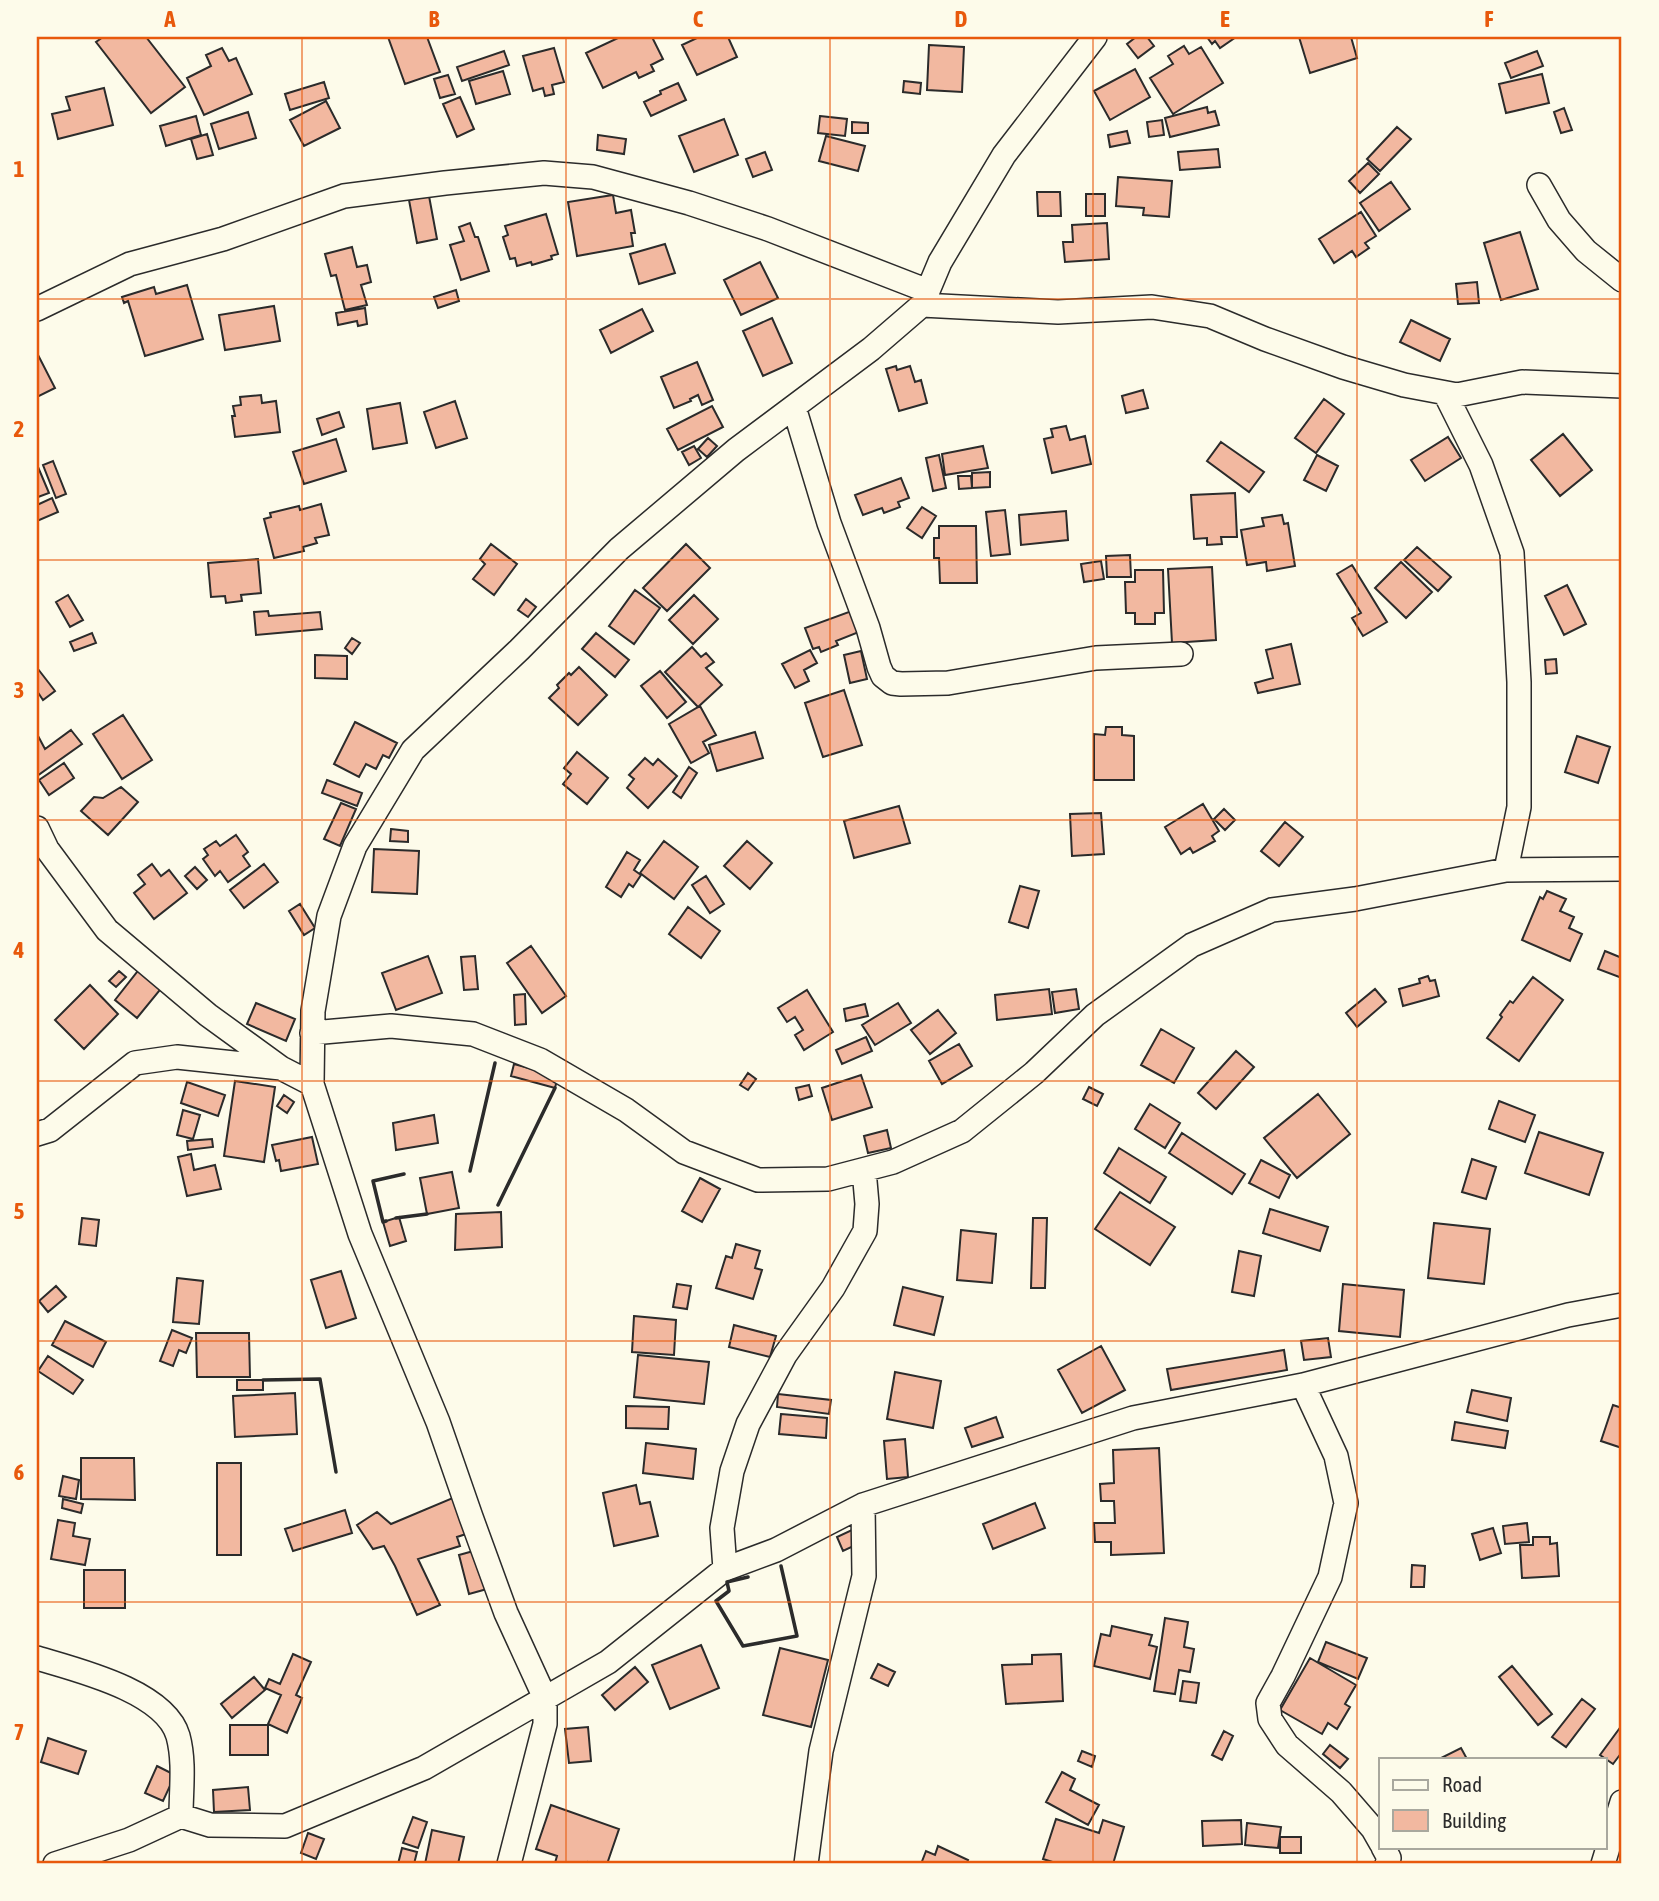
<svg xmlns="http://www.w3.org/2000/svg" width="1659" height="1901" viewBox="0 0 1659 1901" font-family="'Asap Condensed',sans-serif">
	<rect width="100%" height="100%" fill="#fdfbea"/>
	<path fill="#f2b8a0" stroke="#2b2b2b" stroke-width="2" d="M103,37H146L185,87L151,113L96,42Z
		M388,37H427L440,72L405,84Z
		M620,37H652L663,59L651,65L654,71L639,78L636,72L603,88L586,53Z
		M699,37H728L737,57L697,75L682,45Z
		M1136,37H1147L1154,46L1138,58L1127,44Z
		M1207,37H1236L1220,48L1215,41L1212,44Z
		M1299,37H1351L1357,58L1310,73Z
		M929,45L964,47L962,92L927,90Z
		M1184,46L1189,54L1201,47L1223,83L1173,114L1150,78L1173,64L1168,56Z
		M222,48L229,61L236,58L252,94L204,115L187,78L211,66L206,55Z
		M554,48L564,82L552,85L554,94L545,96L543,88L533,91L523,56Z
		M504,51L509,65L462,81L457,67Z
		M1537,51L1543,66L1511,78L1505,63Z
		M1135,69L1150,97L1110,120L1094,91Z
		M503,71L510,94L476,104L469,81Z
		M1542,74L1549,103L1506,113L1499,84Z
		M448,75L455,94L440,98L434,79Z
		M904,81L921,83L920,94L903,92Z
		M324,82L329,98L290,110L285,94Z
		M678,83L686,100L651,116L644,102L661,94L660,91Z
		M104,88L113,125L58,139L52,114L70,110L66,97Z
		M460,97L474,129L457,137L443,104Z
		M326,101L340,128L304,146L290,120Z
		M1207,107L1208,113L1215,111L1219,125L1170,137L1165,118Z
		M1564,108L1572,130L1561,133L1554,112Z
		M248,112L256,138L219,149L211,124Z
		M196,116L201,135L166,146L160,126Z
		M820,116L847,119L845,136L818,133Z
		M724,119L738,155L694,172L679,136Z
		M1162,120L1164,135L1149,137L1147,122Z
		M852,122L868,123V133H852Z
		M1397,127L1411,139L1380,171L1367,159Z
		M1127,131L1130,143L1110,147L1108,135Z
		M207,134L213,155L197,159L191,139Z
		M598,135L626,139L624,154L597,150Z
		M826,136L865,146L858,171L819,161Z
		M1218,149L1220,167L1180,170L1178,152Z
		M765,152L772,170L753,177L746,159Z
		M1368,163L1379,174L1360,193L1349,181Z
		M1118,177L1172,181L1169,217L1143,215L1144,208L1116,206Z
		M1391,182L1410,209L1379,231L1360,203Z
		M1037,192H1060L1061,216H1038Z
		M1086,194H1105V216H1086Z
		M613,195L616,213L631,210L635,233H631L633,246L577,256L568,202Z
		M429,196L437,239L417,243L409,200Z
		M1361,212L1376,236L1365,243L1369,248L1356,257L1352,251L1334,263L1319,239Z
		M546,214L558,254L551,256L552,259L532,265L531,262L517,266L515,258L510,259L503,237L508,235L505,226Z
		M470,223L475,237H478L489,271L461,280L450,245L464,241L459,227Z
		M1107,223L1109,259L1065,262L1063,242H1073L1072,225Z
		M1520,232L1538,289L1501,300L1484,243Z
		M665,244L675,273L639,284L630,254Z
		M352,247L357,267L367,265L371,282L361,285L367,305L345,310L336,275L331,276L325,254Z
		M760,262L778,298L741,315L724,280Z
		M1477,282L1479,303L1458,304L1456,284Z
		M187,285L203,339L145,356L128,301L124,303L122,297L154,287L156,294Z
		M456,290L459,301L438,308L434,297Z
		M274,306L280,341L225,350L219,315Z
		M365,308L367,324L358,326L357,321L338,325L336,313Z
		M642,309L653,331L611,353L600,330Z
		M772,318L792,363L763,376L743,331Z
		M1411,320L1450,339L1440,361L1400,342Z
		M37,353L55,388L37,397Z
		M697,362L713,400L702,405L698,395L690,399L691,401L674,408L661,377Z
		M896,366L897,370L910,366L915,382L921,380L927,403L899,411L886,369Z
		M1143,390L1148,408L1126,413L1122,396Z
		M261,395L262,403L276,401L280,432L235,437L232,416H235L233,406L241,405L240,397Z
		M1324,399L1344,414L1316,453L1295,438Z
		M455,401L467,438L436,448L424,412Z
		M400,403L407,443L373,449L367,409Z
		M712,406L723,427L678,450L667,429Z
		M339,412L344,427L322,435L317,419Z
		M1066,426L1070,440L1085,436L1091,464L1052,473L1044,439L1053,437L1051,429Z
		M1563,434L1592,470L1560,496L1531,460Z
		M1448,437L1461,458L1425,481L1411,460Z
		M708,438L717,446L707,457L698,449Z
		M336,439L346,471L304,484L293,452Z
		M1221,442L1264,472L1249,492L1207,461Z
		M694,446L701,458L689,465L682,452Z
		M983,446L988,468L945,475L942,454Z
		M939,455L946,488L933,491L926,458Z
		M1317,455L1338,466L1326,491L1304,480Z
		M53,461L66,494L56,498L43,465Z
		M38,467L49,493L38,497L37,468Z
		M990,472V487L972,488V473Z
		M958,476H971L972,488L959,489Z
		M901,478L909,498L898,502L900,507L884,513L882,508L863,515L855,495Z
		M1235,493L1237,537H1221L1222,544L1207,545V538L1194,539L1191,495Z
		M52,498L58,512L37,521V505Z
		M321,504L329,535L315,538L317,543L303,547L304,551L274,558L264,519L271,517L270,513L299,506L300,510Z
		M922,507L936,516L922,538L907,528Z
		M1005,510L1010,554L991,556L986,512Z
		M1066,511L1068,540L1021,545L1019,515Z
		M1282,515L1284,524L1288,523L1295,566L1267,571L1266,562L1247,565L1241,530L1264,526L1262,518Z
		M939,526H976L977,583H940L939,558H934V538H939Z
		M491,544L517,564L494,595L473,579L485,564L480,559Z
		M686,544L710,568L667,611L643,588Z
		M1417,547L1451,577L1438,591L1404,560Z
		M1130,555L1131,577H1107L1106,556Z
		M258,559L261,593L241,595L242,601L226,603L225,596L211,597L208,563Z
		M1101,561L1104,579L1084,582L1081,564Z
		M1401,562L1432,592L1406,618L1375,588Z
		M1352,565L1387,622L1363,636L1352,618L1361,613L1337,574Z
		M1212,567L1216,640L1172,643L1168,569Z
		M1135,570H1163L1164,613H1155V624H1135V613H1126L1125,582H1135Z
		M1567,585L1586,624L1564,635L1545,596Z
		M635,590L660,608L634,644L609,626Z
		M68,595L83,620L70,627L56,602Z
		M694,595L718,619L693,644L669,620Z
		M526,599L536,607L528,617L518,610Z
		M857,609L864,630L836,641L838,645L821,652L819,647L813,649L805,628Z
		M268,611L269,616L320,612L322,629L256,635L254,612Z
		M92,633L96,643L74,651L70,642Z
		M596,633L629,660L615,677L582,649Z
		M352,638L360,643L352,654L345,648Z
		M1291,644L1300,684L1258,693L1255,683L1273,678L1266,650Z
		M692,647L701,657L706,653L714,662L706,668L722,685L698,707L665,672Z
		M810,650L817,663L804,670L809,681L795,688L782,664Z
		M861,651L867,679L850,683L844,655Z
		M315,655L347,656V679L315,678Z
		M1556,659L1557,673L1546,674L1545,660Z
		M579,667L607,695L578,725L549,698L559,688L557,685L569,673L571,675Z
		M38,669L55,691L43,700L37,691Z
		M660,671L686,702L667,718L641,686Z
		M844,690L862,745L823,757L805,703Z
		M700,706L716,735L703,742L709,753L691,763L669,724Z
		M123,715L152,760L122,779L93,734Z
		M355,722L397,743L389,758L383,755L376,769L366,764L359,777L334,764Z
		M1106,727H1122V735L1134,736V780H1094V734L1105,735Z
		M71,730L82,744L37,776V734L45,749Z
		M755,732L763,758L717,771L709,745Z
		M1577,736L1610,747L1598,783L1565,772Z
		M577,752L608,778L587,804L563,784L571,774L564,768Z
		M645,758L653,765L658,759L677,776L648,808L627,788L634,779L629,775Z
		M64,763L74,778L49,795L39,780Z
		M689,767L697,773L681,798L673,792Z
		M327,780L362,793L357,806L322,793Z
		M121,787L138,802L108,835L81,811L94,797L103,798Z
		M341,803L356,809L340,846L324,839Z
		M1203,804L1219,831L1212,836L1215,841L1193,853L1190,848L1181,854L1165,827Z
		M899,806L910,843L854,858L844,821Z
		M1224,809L1235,820L1225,830L1214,819Z
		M1101,813L1104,854L1072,856L1070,814Z
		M1285,822L1303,837L1279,866L1261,851Z
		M391,829L408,831V842L390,841Z
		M236,835L248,852L243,856L250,866L228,882L220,871L215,876L203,859L208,855L204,849L216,841L220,846Z
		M664,841L698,867L674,899L640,873Z
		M747,841L772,863L750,889L724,866Z
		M374,849L419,851L417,894L372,892Z
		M627,852L640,860L634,870L641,875L633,887L629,884L621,897L606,887Z
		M152,864L161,876L169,870L187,893L154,919L134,893L145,884L138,875Z
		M264,864L278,882L244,908L230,890Z
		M195,867L207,880L197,889L185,876Z
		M706,876L724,904L710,913L692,885Z
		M1020,886L1039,891L1028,928L1009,922Z
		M1547,891L1566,899L1560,911L1574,917L1569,928L1582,934L1570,961L1522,940L1540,897L1543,899Z
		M300,904L315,928L304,935L289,911Z
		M688,907L720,931L701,958L669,934Z
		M531,946L566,996L542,1013L507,963Z
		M1605,951L1622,958V978L1598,969Z
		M428,956L442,993L396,1010L382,973Z
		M475,956L478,989L464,990L461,957Z
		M141,967L164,985L137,1018L115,1000Z
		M119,971L126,977L116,987L109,981Z
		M1428,976L1430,981L1435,980L1439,996L1403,1006L1399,989L1420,983L1419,979Z
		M1533,977L1563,1000L1519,1061L1487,1038L1502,1017L1500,1015L1510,1001L1513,1003Z
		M90,985L118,1014L84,1049L55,1020Z
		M1049,989L1052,1014L997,1020L995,995Z
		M1076,989L1079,1009L1055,1013L1052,992Z
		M1375,989L1386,1002L1357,1027L1346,1013Z
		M807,990L833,1032L804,1050L795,1035L803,1030L795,1017L787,1022L778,1008Z
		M525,994L526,1024L515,1025L514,995Z
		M256,1003L295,1019L286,1041L247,1024Z
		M898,1003L911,1023L875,1045L862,1025Z
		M865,1004L868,1016L846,1021L844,1009Z
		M938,1010L956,1033L930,1054L911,1030Z
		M1161,1029L1194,1048L1174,1083L1141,1065Z
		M866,1037L872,1051L842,1064L836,1050Z
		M959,1044L972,1066L942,1084L929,1061Z
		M1236,1051L1254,1067L1216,1109L1198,1093Z
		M514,1064L558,1076L555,1088L511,1076Z
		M748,1073L756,1079L748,1090L740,1085Z
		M861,1075L872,1107L832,1120L822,1088Z
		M235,1081L275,1087L264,1162L224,1156Z
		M187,1082L225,1095L218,1116L181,1103Z
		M809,1085L812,1096L799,1100L796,1088Z
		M1089,1087L1103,1094L1097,1106L1083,1099Z
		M1318,1094L1350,1134L1297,1178L1264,1138Z
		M284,1095L294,1102L287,1113L277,1106Z
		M1499,1101L1535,1115L1525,1142L1489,1129Z
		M1150,1104L1180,1123L1165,1148L1135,1129Z
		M183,1110L200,1115L193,1139L177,1135Z
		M434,1115L438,1143L396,1150L393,1123Z
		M887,1130L891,1148L868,1153L864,1136Z
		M1539,1132L1603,1153L1589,1195L1525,1173Z
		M1182,1133L1245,1174L1232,1194L1169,1153Z
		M312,1137L318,1164L281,1171L279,1160L276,1161L272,1145Z
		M212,1139L213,1147L188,1150L187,1141Z
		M1119,1148L1166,1177L1150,1203L1104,1173Z
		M191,1154L194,1170L215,1165L221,1189L187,1196L178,1157Z
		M1472,1159L1496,1167L1486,1199L1462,1192Z
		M1261,1160L1290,1175L1279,1198L1249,1183Z
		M452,1172L459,1208L427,1214L420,1178Z
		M700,1178L720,1189L702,1222L682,1211Z
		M1120,1192L1175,1227L1150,1265L1095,1229Z
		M1270,1209L1328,1227L1320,1251L1263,1233Z
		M501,1212L502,1247L455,1250L456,1214Z
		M399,1217L406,1241L390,1246L383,1222Z
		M82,1218L99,1220L96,1246L79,1244Z
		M1033,1218H1047L1045,1288H1031Z
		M1434,1223L1490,1229L1484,1284L1428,1278Z
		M961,1230L996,1234L992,1283L957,1280Z
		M736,1244L760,1251L755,1268L762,1270L753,1299L716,1288L726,1256L732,1258Z
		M1239,1251L1261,1256L1254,1296L1232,1292Z
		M341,1271L356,1318L326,1328L311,1280Z
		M177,1278L203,1281L199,1324L173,1322Z
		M677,1284L691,1286L687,1309L673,1307Z
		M1343,1284L1404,1290L1400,1337L1339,1331Z
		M56,1286L66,1297L48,1312L39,1301Z
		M903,1287L943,1297L934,1335L894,1325Z
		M634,1316L676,1320L674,1355L632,1352Z
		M65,1321L106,1342L93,1367L52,1345Z
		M734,1325L776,1336L770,1357L729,1347Z
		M172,1330L192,1338L186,1353L179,1350L173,1366L160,1361Z
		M196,1333H249L250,1377H197Z
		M1328,1338L1331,1357L1304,1360L1301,1341Z
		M1101,1346L1125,1390L1082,1413L1058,1370Z
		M1284,1350L1287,1370L1171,1390L1167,1369Z
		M638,1355L709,1362L704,1404L634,1397Z
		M48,1356L83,1380L73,1394L38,1371Z
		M895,1372L941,1381L933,1428L887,1419Z
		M237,1380H263V1390H237Z
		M1472,1390L1511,1398L1507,1421L1467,1412Z
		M295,1393L297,1434L235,1437L233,1396Z
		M778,1394L831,1400L829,1414L777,1407Z
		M1613,1405L1622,1408V1448L1601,1441Z
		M626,1406L669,1407L668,1429L626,1428Z
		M781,1414L827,1418L826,1438L779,1434Z
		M996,1417L1003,1437L972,1447L965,1428Z
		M1455,1422L1508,1431L1505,1448L1452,1440Z
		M905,1439L908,1477L887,1479L884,1441Z
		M646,1443L696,1449L693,1479L643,1473Z
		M1159,1448L1164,1553L1111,1555V1542H1095L1094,1523H1115L1114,1501H1101L1100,1484L1114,1483L1113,1450Z
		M81,1458H134L135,1500L81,1499Z
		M217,1463H241V1555H217Z
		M63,1476L79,1480L76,1499L59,1496Z
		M636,1485L640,1504L650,1502L658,1536L614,1546L603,1493Z
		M455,1497L466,1534L457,1537L460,1546L418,1559L440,1605L417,1615L395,1566L384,1546L373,1549L357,1525L377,1512L391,1524Z
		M63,1499L83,1504L81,1513L62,1508Z
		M1035,1503L1045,1528L993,1549L983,1524Z
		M345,1510L352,1533L293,1551L285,1529Z
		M58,1520L75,1523L73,1536L90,1539L85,1565L51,1559Z
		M1527,1523L1529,1542L1505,1544L1503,1526Z
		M1493,1528L1501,1553L1480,1560L1472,1534Z
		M854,1529L860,1543L843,1551L837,1537Z
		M1533,1537H1550V1544L1557,1543L1559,1576L1522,1578L1520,1545H1533Z
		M477,1550L487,1589L469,1594L459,1555Z
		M1412,1565L1425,1566L1424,1587H1411Z
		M84,1570H125V1608H84Z
		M1165,1618L1188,1622L1184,1647L1194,1649L1190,1672L1179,1670L1175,1694L1154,1691Z
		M1112,1626L1152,1635L1149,1645L1157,1647L1150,1679L1094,1666L1101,1634L1110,1636Z
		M1326,1642L1367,1658L1358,1679L1318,1662Z
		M701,1645L719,1688L670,1709L652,1665Z
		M780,1648L828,1660L811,1727L763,1715Z
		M293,1654L311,1662L296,1695L302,1698L287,1733L268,1724L281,1695L265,1688L269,1679L280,1684Z
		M1061,1654L1063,1701L1006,1704L1002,1665L1032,1664V1655Z
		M1310,1658L1356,1685L1345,1704L1350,1707L1337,1729L1328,1723L1322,1734L1280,1710Z
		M878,1664L895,1672L888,1686L871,1678Z
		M1512,1666L1552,1714L1538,1725L1499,1677Z
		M635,1667L648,1682L615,1710L602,1695Z
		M254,1677L265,1690L232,1718L221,1704Z
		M1183,1681L1199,1683L1196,1703L1180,1701Z
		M1582,1699L1595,1709L1566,1747L1552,1737Z
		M230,1725H268V1755H230Z
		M1622,1725V1752L1613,1764L1600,1755Z
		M588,1727L591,1761L569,1763L565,1729Z
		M1224,1731L1233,1736L1222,1760L1212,1755Z
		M48,1738L86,1751L78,1774L41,1762Z
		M1330,1745L1348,1759L1340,1768L1323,1754Z
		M1461,1748L1467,1759H1442L1441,1758Z
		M1082,1751L1095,1756L1092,1767L1078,1761Z
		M157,1766L175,1775L163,1801L145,1793Z
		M1062,1772L1075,1779L1070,1790L1099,1805L1088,1825L1046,1802Z
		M248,1787L250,1810L214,1812L213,1790Z
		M551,1805L619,1829L607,1864H594L588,1862L587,1864H559L555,1863L557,1856L536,1849Z
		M413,1817L427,1822L418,1848L403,1843Z
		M1056,1819L1099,1833L1103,1820L1124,1827L1113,1864H1059L1043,1859Z
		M1241,1820L1242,1844L1203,1846L1202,1821Z
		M1247,1823L1281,1827L1278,1848L1245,1845Z
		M432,1830L464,1837L458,1864H425Z
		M308,1833L324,1839L316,1859L301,1853Z
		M1280,1837H1301V1853H1280Z
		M938,1846L968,1860L966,1864H921L926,1851L935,1855Z
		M402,1848L417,1852L414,1864H398Z"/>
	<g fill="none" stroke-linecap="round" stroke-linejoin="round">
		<g stroke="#2b2b2b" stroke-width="26">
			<path id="minor" d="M1539,185L1559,220L1586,251L1622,280
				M922,305L1058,312L1152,307L1210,316L1265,339L1343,367L1404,385L1457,395L1522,382L1622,386
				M37,309L130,264L223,239L344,196L445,183L544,173L593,177L689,203L768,229L928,291
				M1445,393L1481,465L1512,553L1519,682V807L1506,870
				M794,407L829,523L868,628L879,667L883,676L892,683L901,684L948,683L1096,658L1181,654
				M37,828L47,849L107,930L208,1015L281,1068L312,1084
				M312,1033L391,1026L473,1034L540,1060L626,1110L684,1152L758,1180L828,1179L893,1162L962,1131L1034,1073L1095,1015L1192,945L1272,910L1355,899L1506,870L1622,869
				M37,1134L50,1130L135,1063L177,1057L281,1068
				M1303,1385L1336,1456L1346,1503L1330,1577L1283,1676L1268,1703L1270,1719L1287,1745L1341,1792L1373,1829L1381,1843
				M725,1569L722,1528L732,1471L748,1424L785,1355L833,1288L865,1231L867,1204L864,1170
				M37,1658C77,1670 165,1691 178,1736C185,1762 181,1790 181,1816
				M1383,1847L1389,1858L1387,1864
				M55,1864L129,1840L181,1816L210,1825L285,1826L424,1768L608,1662L725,1569L776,1550L863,1505L1133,1418L1303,1385L1568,1315L1622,1305
				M509,1864L545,1724V1698L506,1613L471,1517L438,1422L360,1234L312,1084L313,1011L329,916L355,846L413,750L519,650L619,549L736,450L871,349L922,305L940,262L1004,155L1095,37
				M806,1864L821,1751L864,1576L863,1505
				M1603,1864L1622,1802"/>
		</g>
		<use href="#minor" stroke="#fdfbea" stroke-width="23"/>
		<path stroke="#2b2b2b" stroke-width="3.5" d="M470,1171L495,1063
			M498,1205L555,1088
			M396,1218L427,1214
			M386,1221L383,1222L373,1181L404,1174
			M263,1380L320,1379L336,1472
			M748,1577L727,1582L729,1591L716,1601L743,1646L797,1636L781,1566"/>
	</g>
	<path fill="none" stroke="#e8590c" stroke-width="2" stroke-opacity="0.55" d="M302,37V1864M566,37V1864M830,37V1864M1093,37V1864M1357,37V1864M37,299H1622M37,560H1622M37,820H1622M37,1081H1622M37,1341H1622M37,1602H1622"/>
	<rect width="1659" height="1901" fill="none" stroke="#fdfbea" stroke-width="77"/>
	<rect x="1379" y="1758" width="228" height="91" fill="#fdfbea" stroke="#a9a89e" stroke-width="2"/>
	<rect x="1393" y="1780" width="35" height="10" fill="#fdfbea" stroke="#a9a89e" stroke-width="2"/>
	<text x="1442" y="1792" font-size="21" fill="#2b2b2b">Road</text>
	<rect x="1393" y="1810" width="35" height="21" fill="#f2b8a0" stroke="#a9a89e" stroke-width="2"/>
	<text x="1442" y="1828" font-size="21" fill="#2b2b2b">Building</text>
	<rect x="38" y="38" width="1582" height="1824" fill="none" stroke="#e8590c" stroke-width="2.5"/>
	<g font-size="23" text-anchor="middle" font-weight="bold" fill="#e8590c">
		<text x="170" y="27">A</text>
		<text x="434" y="27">B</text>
		<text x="698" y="27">C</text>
		<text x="961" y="27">D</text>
		<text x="1225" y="27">E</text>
		<text x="1489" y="27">F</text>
		<text x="19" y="177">1</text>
		<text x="19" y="437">2</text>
		<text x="19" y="698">3</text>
		<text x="19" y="958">4</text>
		<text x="19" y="1219">5</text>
		<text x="19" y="1480">6</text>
		<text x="19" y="1740">7</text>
	</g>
</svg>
